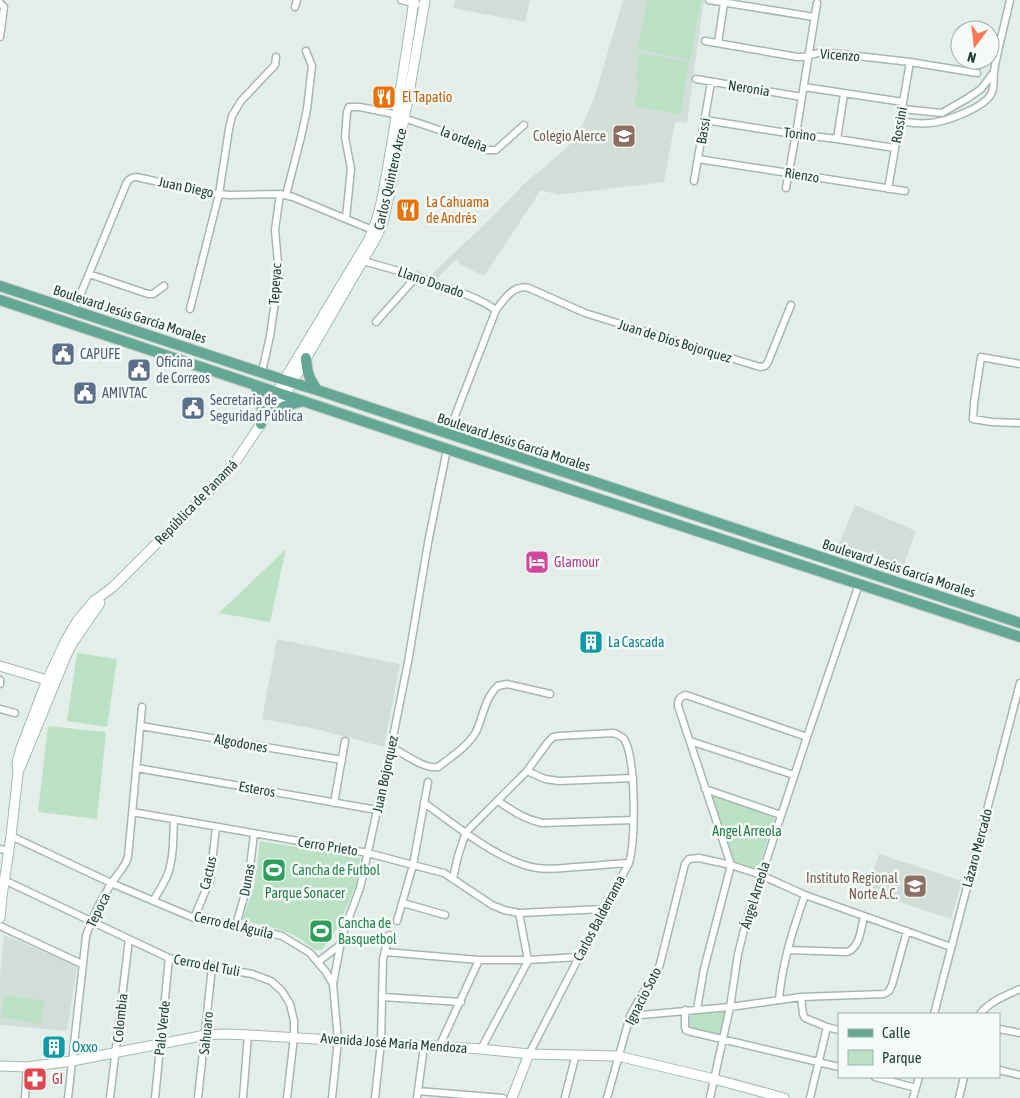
<svg xmlns="http://www.w3.org/2000/svg" width="1020" height="1098" viewBox="0 0 1020 1098" font-family="'Asap Condensed',sans-serif">
	<rect width="100%" height="100%" fill="#e3eee9"/>
	<path fill="#d1ded8" d="M455,0H530L525,22L453,8Z
		M623,0H704L687,123L675,122L664,182L558,195L541,190L484,276L469,269L460,264L456,259L438,278L430,276L488,221L525,183L563,151L574,140L584,121L595,96Z
		M855,505L916,531L900,575L834,556Z
		M277,639L400,664L384,747L316,729L262,719Z
		M879,854L962,881L951,919L867,891Z
		M4,935L77,966L67,1031L0,1025V975Z"/>
	<path fill="#bae1c4" d="M647,0H701L690,60L638,50Z
		M640,53L689,62L680,114L634,106L639,80L636,79Z
		M286,549L270,622L219,613Z
		M77,653L117,659L107,727L67,721Z
		M48,726L106,732L97,819L38,812Z
		M712,796L775,817L758,869L733,861Z
		M260,841L361,858L356,885L338,927L322,950C313,952 309,945 302,940C283,928 264,925 242,921L254,887Z
		M4,995L44,1001L40,1024L1,1017Z
		M725,1011L720,1037L689,1030V1014Z"/>
	<g fill="none" stroke-linecap="round" stroke-linejoin="round">
		<g stroke="#a5b7b0" stroke-width="9">
			<path id="street" d="M401,0L417,4
				M709,0L814,17
				M0,3L4,7L0,37
				M295,7L297,0
				M705,41L797,57C806,58 814,53 823,52L910,62L977,73
				M718,43L724,3
				M696,79L802,97
				M804,87L903,102
				M902,109L942,113L968,98L981,89L994,72
				M705,120L787,133L837,139L895,148
				M900,121C910,123 920,124 930,123C945,122 984,108 991,94C995,87 993,79 994,71C998,48 1005,23 1010,0
				M837,139L844,94
				M698,159L905,191
				M694,181L711,82
				M786,188L796,134L817,3
				M888,189L910,62
				M286,195L301,137L307,109L312,66L306,51
				M346,218L351,169L345,137L347,112L349,107H360L389,113L451,134L485,150H496L524,125
				M363,261C393,269 420,277 449,288C467,295 480,299 496,310
				M89,274L148,294H153L164,286
				M190,309L219,194L229,129L232,116L241,101L275,65L276,57
				M74,310L127,182C131,177 135,176 141,178L209,193L229,195L280,194L293,197L375,231
				M376,322L417,276
				M1020,364L981,357L974,403L973,419L992,422L1020,423
				M262,372L270,336L279,274L275,230L280,194
				M448,434L496,310C504,299 514,284 529,288L585,313L760,367L765,366L768,362L791,305
				M0,680V684
				M0,709L15,713
				M141,726L342,760
				M690,741L794,775
				M391,747C403,753 425,770 438,767C451,757 467,747 476,732C483,717 485,697 498,686L507,684L550,694
				M137,768L377,810
				M527,771L545,779L559,781L633,778
				M705,789L781,815
				M498,801C513,811 524,819 542,823L633,820
				M334,803L345,741
				M424,803C456,825 499,862 537,868C549,870 562,868 575,867C593,866 611,864 629,863
				M132,812L368,853L413,865L444,873L492,905L504,910L519,913L604,909
				M11,836L111,883L194,918L210,921L236,925L282,936L310,953L326,972L333,984
				M0,849L9,851
				M453,878L458,856L466,832L527,771L548,742L553,737L559,736L614,733C618,735 622,736 624,739C636,757 636,842 629,863L579,957L529,1054
				M4,880L169,958L212,967L252,974L271,981L282,991L290,1004L294,1021V1037L287,1098
				M153,901C158,893 163,885 167,876C174,859 173,838 174,819
				M403,903L445,915
				M194,918L210,880L216,827
				M397,921L413,865L428,782
				M236,925L248,883L254,834
				M0,926L82,964
				M788,950L847,952C860,948 861,928 864,917
				M385,952L479,960H528L579,957
				M318,962L340,945
				M382,997L461,1002
				M801,997L803,1014L805,1018L827,1027L839,1030
				M779,1000C782,963 793,929 805,895
				M697,1009L704,969L731,865L678,706C678,700 679,697 686,695L807,737
				M685,1010V1027L686,1030L688,1031L839,1067
				M934,1014L1020,683
				M980,1014C990,1001 1005,996 1020,989
				M630,1016L730,1007L801,997L884,994L889,991L892,985L907,931
				M999,1029L1020,1033
				M439,1047L479,960
				M481,1049L527,963L528,960L519,913
				M999,1070L1020,1075
				M875,1077L916,1088
				M418,1091L503,1098
				M565,1097L576,1054
				M25,1098L27,1067
				M68,1098L86,936C92,917 101,900 111,884C116,875 125,868 128,857L142,707
				M110,1098L129,939
				M155,1098L169,958
				M198,1098L212,967
				M243,1098L248,1035
				M332,1098L338,1040L333,984L342,936L360,888L391,747L408,662L428,543L447,449
				M375,1098L381,1042L383,959L389,935
				M417,1098L424,1046
				M607,1098L630,1016L641,996L655,976L660,964L685,864L689,859L699,858L731,865L761,875L805,895L951,947
				M710,1098L730,1007L738,954L746,922L807,737L859,584
				M810,1098L827,1027
				M913,1098L919,1077
				M959,1098L964,1077"/>
		</g>
		<g stroke="#a0bbb1" stroke-width="11">
			<path id="secondary" d="M275,398L277,392L284,380L368,241C382,213 385,180 391,148C399,99 407,50 414,0
				M0,666L47,680
				M20,768L66,656L72,644L100,603
				M0,918L2,896L11,836L18,773L17,763L21,748L47,680L66,640L77,621L94,601L113,587L222,478L238,458L273,406L285,395L376,238L383,223L388,200L408,99L425,0
				M0,1066L27,1067L72,1061L206,1035L225,1034L248,1035L481,1049L529,1054L618,1056L714,1079L784,1098
				M512,1098L529,1054"/>
		</g>
		<g stroke="#c1cac7" stroke-width="12">
			<path id="primary" d="M0,286L284,380L317,390L1020,623
				M0,300L447,449L1020,637
				M306,358C307,373 309,378 317,390
				M255,385C262,400 263,407 261,424
				M267,414L285,406L303,401"/>
		</g>
		<use href="#street" stroke="#fff" stroke-width="6"/>
		<use href="#secondary" stroke="#fff" stroke-width="9"/>
		<use href="#primary" stroke="#64a795" stroke-width="10"/>
	</g>
	<defs>
		<g id="restaurant-square" transform="scale(1.25)"><rect x="-9" y="-9" width="18" height="18" rx="4" fill="#e8710a" stroke="#f4faf7"/><path d="M-5-6h1v4h1v-4h1v4h1v-4h1v5L-1.5 .5V6h-2V.5L-5-1ZM5-6V6H3V1.5H1.5Q1.5-4 5-6Z" fill="#fff"/></g>
		<g id="school-square" transform="scale(1.25)"><rect x="-9" y="-9" width="18" height="18" rx="4" fill="#8d6e63" stroke="#f4faf7"/><path d="M0-5L7-2L0 1L-7-2ZM-4 1L0 2.5L4 1V4Q0 6-4 4Z" fill="#fff"/></g>
		<g id="civic-square" transform="scale(1.25)"><rect x="-9" y="-9" width="18" height="18" rx="4" fill="#5c6f8a" stroke="#f4faf7"/><path d="M-.6-6.5H3V-4.5H.6V-3L4-1V1h2V6H-6V1h2V-1L-.6-3ZM-1.2 2.5V6h2.4V2.5Z" fill="#fff"/></g>
		<g id="hotel-square" transform="scale(1.25)"><rect x="-9" y="-9" width="18" height="18" rx="4" fill="#d1479c" stroke="#f4faf7"/><path d="M-6-4.5h1.5V1H6V5H4.5V3h-9V5H-6ZM-4 0a1.8 1.8 0 1 1 3.6 0ZM.5 0V-2.5h3Q6-2.5 6 0Z" fill="#fff"/></g>
		<g id="building-square" transform="scale(1.25)"><rect x="-9" y="-9" width="18" height="18" rx="4" fill="#0f9aa8" stroke="#f4faf7"/><path d="M-4-6H4V6H1V3H-1V6H-4ZM-2.5-4.3h1.7v1.8h-1.7ZM.8-4.3h1.7v1.8H.8ZM-2.5-1h1.7V.8h-1.7ZM.8-1h1.7V.8H.8Z" fill="#fff"/></g>
		<g id="stadium-square" transform="scale(1.25)"><rect x="-9" y="-9" width="18" height="18" rx="4" fill="#2e9e5b" stroke="#f4faf7"/><path d="M0-5a6.5 5 0 1 0 0 10a6.5 5 0 1 0 0-10ZM-3.5-1.8h7v3.6h-7Z" fill="#fff"/></g>
		<g id="pharmacy-square" transform="scale(1.25)"><rect x="-9" y="-9" width="18" height="18" rx="4" fill="#e0444e" stroke="#f4faf7"/><path d="M-2-6h4v4h4v4h-4v4h-4v-4h-4v-4h4Z" fill="#fff"/></g>
	</defs>
	<g fill-rule="evenodd">
		<use href="#restaurant-square" x="384" y="97"/>
		<use href="#school-square" x="624" y="136"/>
		<use href="#restaurant-square" x="408" y="210"/>
		<use href="#civic-square" x="63" y="354"/>
		<use href="#civic-square" x="139" y="370"/>
		<use href="#civic-square" x="85" y="393"/>
		<use href="#civic-square" x="193" y="408"/>
		<use href="#hotel-square" x="537" y="562"/>
		<use href="#building-square" x="591" y="642"/>
		<use href="#stadium-square" x="274" y="870"/>
		<use href="#school-square" x="915" y="886"/>
		<use href="#stadium-square" x="321" y="931"/>
		<use href="#building-square" x="54" y="1047"/>
		<use href="#pharmacy-square" x="35" y="1079"/>
	</g>
	<g text-anchor="middle" dominant-baseline="central" stroke-width="5" stroke-linejoin="round" paint-order="stroke">
		<g font-size="14" fill="#214138" stroke="#f4faf7">
			<text transform="translate(840 55) rotate(4)">Vicenzo</text>
			<text transform="translate(749 88) rotate(9)">Neronia</text>
			<text transform="translate(899 125) rotate(-80)">Rossini</text>
			<text transform="translate(703 131) rotate(-80)">Bassi</text>
			<text transform="translate(800 134) rotate(7)">Torino</text>
			<text transform="translate(464 139) rotate(21)">la ordeña</text>
			<text transform="translate(802 175) rotate(9)">Rienzo</text>
			<text transform="translate(390 179) rotate(-77)">Carlos Quintero Arce</text>
			<text transform="translate(186 187) rotate(12)">Juan Diego</text>
			<text transform="translate(431 282) rotate(19)">Llano Dorado</text>
			<text transform="translate(275 284) rotate(-86)">Tepeyac</text>
			<text transform="translate(130 314) rotate(18)">Boulevard Jesús García Morales</text>
			<text transform="translate(675 341) rotate(17)">Juan de Dios Bojorquez</text>
			<text transform="translate(514 442) rotate(18)">Boulevard Jesús García Morales</text>
			<text transform="translate(196 502) rotate(-46)">República de Panamá</text>
			<text transform="translate(899 568) rotate(18)">Boulevard Jesús García Morales</text>
			<text transform="translate(241 743) rotate(10)">Algodones</text>
			<text transform="translate(385 774) rotate(-78)">Juan Bojorquez</text>
			<text transform="translate(257 789) rotate(10)">Esteros</text>
			<text transform="translate(328 846) rotate(9)">Cerro Prieto</text>
			<text transform="translate(977 848) rotate(-75)">Lázaro Mercado</text>
			<text transform="translate(208 873) rotate(-77)">Cactus</text>
			<text transform="translate(247 880) rotate(-79)">Dunas</text>
			<text transform="translate(755 895) rotate(-73)">Ángel Arreola</text>
			<text transform="translate(98 910) rotate(-64)">Tepoca</text>
			<text transform="translate(599 918) rotate(-62)">Carlos Balderrama</text>
			<text transform="translate(234 925) rotate(13)">Cerro del Águila</text>
			<text transform="translate(207 965) rotate(11)">Cerro del Tuli</text>
			<text transform="translate(643 996) rotate(-63)">Ignacio Soto</text>
			<text transform="translate(120 1018) rotate(-84)">Colombia</text>
			<text transform="translate(162 1028) rotate(-84)">Palo Verde</text>
			<text transform="translate(206 1033) rotate(-84)">Sahuaro</text>
			<text transform="translate(394 1043) rotate(4)">Avenida José María Mendoza</text>
		</g>
		<g font-size="14" fill="#c56008" stroke="#f4faf7" text-anchor="start">
			<text x="402" y="97">El Tapatío</text>
			<text x="426" y="202">La Cahuama<tspan x="426" dy="16">de Andrés</tspan></text>
		</g>
		<g font-size="14" fill="#785e54" stroke="#f4faf7" text-anchor="end">
			<text x="606" y="136">Colegio Alerce</text>
			<text x="898" y="878">Instituto Regional<tspan x="898" dy="16">Norte A.C.</tspan></text>
		</g>
		<g font-size="14" fill="#4e5e75" stroke="#f4faf7" text-anchor="start">
			<text x="80" y="354">CAPUFE</text>
			<text x="156" y="362">Oficina<tspan x="156" dy="16">de Correos</tspan></text>
			<text x="102" y="393">AMIVTAC</text>
			<text x="210" y="400">Secretaria de<tspan x="210" dy="16">Seguridad Pública</tspan></text>
		</g>
		<g font-size="14" fill="#b23c85" stroke="#f4faf7" text-anchor="start">
			<text x="554" y="562">Glamour</text>
		</g>
		<g font-size="14" fill="#0d838f" stroke="#f4faf7" text-anchor="start">
			<text x="608" y="642">La Cascada</text>
			<text x="72" y="1047">Oxxo</text>
		</g>
		<g font-size="14" fill="#277c47" stroke="#f4faf7">
			<text x="747" y="831">Angel Arreola</text>
			<text x="305" y="893">Parque Sonacer</text>
		</g>
		<g font-size="14" fill="#27864d" stroke="#f4faf7" text-anchor="start">
			<text x="292" y="870">Cancha de Futbol</text>
			<text x="338" y="923">Cancha de<tspan x="338" dy="16">Basquetbol</tspan></text>
		</g>
		<g font-size="14" fill="#be3a42" stroke="#f4faf7" text-anchor="start">
			<text x="52" y="1079">GI</text>
		</g>
	</g>
	<rect x="838" y="1013" width="162" height="65" fill="#f4faf7" stroke="#a0b0ab"/>
	<rect x="848" y="1029" width="25" height="8" fill="#64a795" stroke="#a0b0ab"/>
	<text x="882" y="1038" font-size="15" fill="#214138">Calle</text>
	<rect x="848" y="1050" width="25" height="15" fill="#bae1c4" stroke="#a0b0ab"/>
	<text x="882" y="1063" font-size="15" fill="#214138">Parque</text>
	<g transform="translate(975 45) rotate(195)"><circle r="24" fill="#f4faf7" stroke="#a0b0ab"/>
	<path d="M0-4L9 19L0 12L-9 19Z" fill="#fd7952"/>
	<text y="-8" font-size="14" font-weight="bold" text-anchor="middle" fill="#214138">N</text>
	</g>
</svg>
